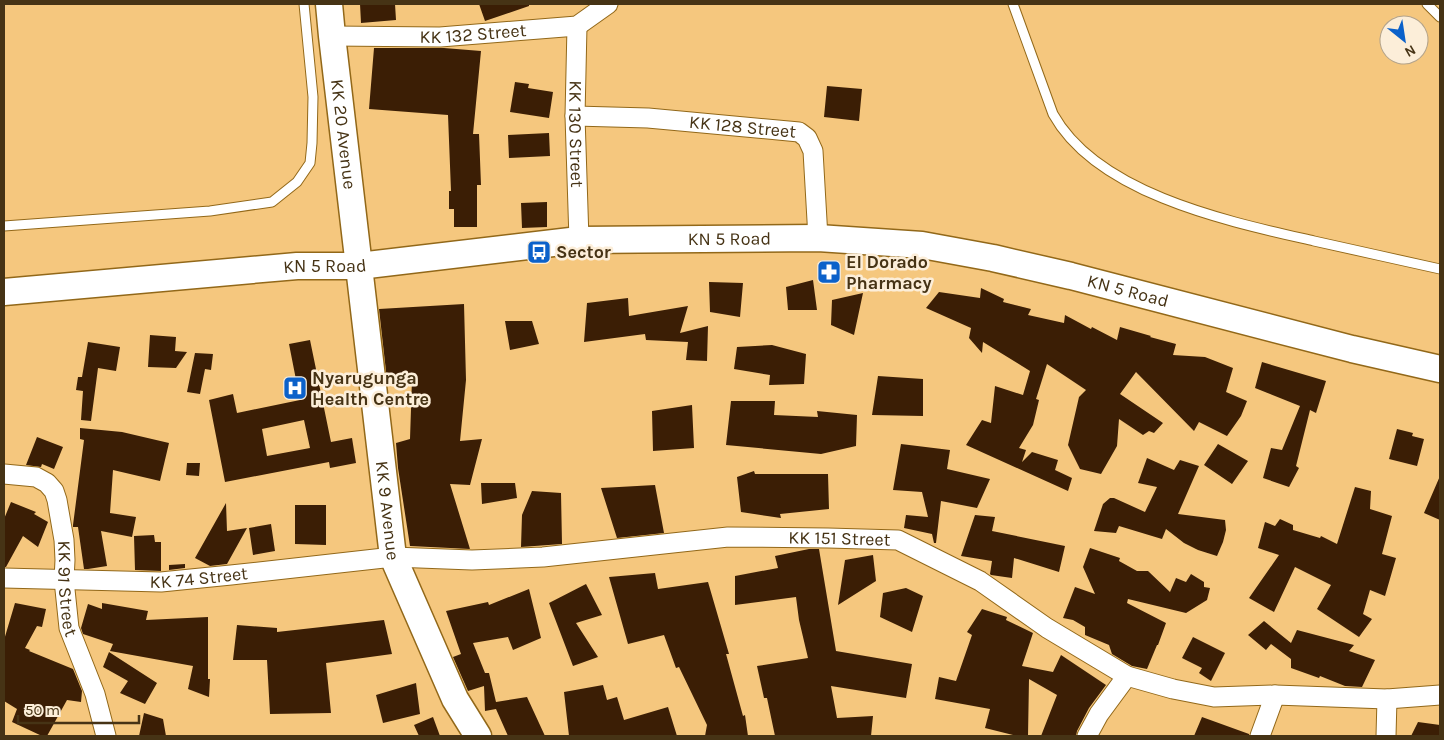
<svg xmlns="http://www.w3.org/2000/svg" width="1444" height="740" viewBox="0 0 1444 740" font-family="Karla,sans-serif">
	<rect width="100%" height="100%" fill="#f5c77e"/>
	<path fill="#3b1e05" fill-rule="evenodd" d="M360,4H395L396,20L361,23Z
		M479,4H529V6L485,21Z
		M374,48H444L481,51L473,134H479L481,185H477V227H454V209H449V191H451L448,115L369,109Z
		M515,82L529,84L528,88L553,92L549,118L510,112Z
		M827,86L862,89L859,121L824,117Z
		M549,133L550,156L509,158L508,135Z
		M547,202V227L522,228L521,203Z
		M813,280L817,310H788L786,287Z
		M709,282L743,283L740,317L710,312Z
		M981,288L1004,299L1003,302L1031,309L1028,315L1064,323L1065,315L1091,329L1092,327L1117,340L1120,327L1151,336L1150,337L1176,344L1173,355L1205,357L1233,368L1226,392L1247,401L1241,416L1227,436L1199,422L1194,431L1136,372L1120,394L1163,423L1154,433L1149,431L1143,435L1119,419L1117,446L1101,474L1080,469L1068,445L1079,397L1086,390L1047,364L1036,399L1039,400L1033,425L1019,448L1026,450L1022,462L1032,452L1058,460L1055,470L1072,478L1068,491L966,445L982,420L991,423L995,386L1023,395L1030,371L983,342L982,353L969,338L971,328L926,308L939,292L980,298Z
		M863,293L854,335L831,325L832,300Z
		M628,298L629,316L688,306L680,333L708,326L707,361L686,360L688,342L646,340L645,334L584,342L587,303Z
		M464,304L466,380L460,441L482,439L470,485L450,484L470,549L410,546L398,468L396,443L410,439L412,379L387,380L379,309Z
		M505,321H532L539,344L510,350Z
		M150,335L176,337L175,351L187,352L176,368L148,367Z
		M310,340L331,442L352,438L356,463L330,468L329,462L225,482L209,400L233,394L237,413L300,400L289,344ZM304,420L310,448L267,456L262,429Z
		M88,342L120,347L116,371L98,368L91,421L81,420L83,391L76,390L78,377H82Z
		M772,345L806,354L804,384L769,385L770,375L734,369L737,347Z
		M195,353L213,354L211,370L205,369L200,394L187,392Z
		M1262,362L1326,381L1316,413L1310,410L1296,466L1299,468L1289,487L1263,478L1271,448L1282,450L1300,406L1255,388Z
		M878,376L923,379V416L872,415Z
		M731,401H775L774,415L818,417L817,411L857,415L856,446L821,454L726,445Z
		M692,405L694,448L653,451L652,411Z
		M80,428L122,432L169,443L160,481L113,470L110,513L136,517L132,537L101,531L107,566L88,569H84L78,527H73V525L84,440L80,439Z
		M1397,429L1413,433L1412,436L1424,439L1417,466L1389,459Z
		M37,437L63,447L54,469L42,464L41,467L26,465Z
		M901,444L950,450L947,469L990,479L977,508L941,501L936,543H934L932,534L904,528L906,515L928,517L922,492L893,490Z
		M1218,444L1248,461L1232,484L1204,465Z
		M1147,458L1174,470L1180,460L1199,466L1178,514L1225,520L1226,530L1223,542L1217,556L1198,550L1184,543L1166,529L1162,539L1119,526L1116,533L1094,531L1103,504L1110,498H1114L1145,512L1157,487L1138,483Z
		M187,463H200L199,476L186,475Z
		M754,471L755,474H828L829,509L780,514L781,518L741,512L737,477Z
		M1440,476V520L1424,513Z
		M481,483H515L517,498L482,504Z
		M655,485L664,533L617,538L601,488Z
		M1355,487L1371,491L1370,509L1392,516L1382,554L1396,558L1385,596L1370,590L1363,614L1372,619L1359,637L1317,609L1331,585L1295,567L1274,612L1249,598L1279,555L1258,548L1265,522L1275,526L1280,519L1293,525V530L1320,538L1321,536L1337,544Z
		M532,491L561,493L562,544L521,547L522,515Z
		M11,502L36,512L34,514L48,522L38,547L23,536L6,567H4V519Z
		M226,503L227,531L247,528L227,564L210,566L195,558Z
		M295,505H326V545L295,544Z
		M975,515L995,517L992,531L1065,546L1059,572L1014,558L1012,578L991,575L990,574L992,561L961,556Z
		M271,524L275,551L253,555L249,528Z
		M154,535L155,542H161V571L135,570L134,536Z
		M1090,548L1120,558L1119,561L1137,571H1148L1170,592L1176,578L1186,582L1191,574L1204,582V587L1210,588L1207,600L1186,613L1128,599L1127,603L1166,623L1158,645H1157L1147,669L1132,666L1112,654L1109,645L1085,635V627L1073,620L1063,618L1075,587L1095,594L1083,567Z
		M809,549H819L836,651L912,664L906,698L831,686L837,718L873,716L871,736H775L767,698H764L757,666L808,658L799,620L796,597L735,605V576L778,568L775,556Z
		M873,555L876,581L838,605L845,560Z
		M185,564V568L169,570V565Z
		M655,573L658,589L708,582L729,654H726L743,716L745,715L748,736H705L707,725L679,667L676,668L664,635L628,644L609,577Z
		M586,584L602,615L576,623L598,657L573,666L549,603Z
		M906,588L923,596L912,632L880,617L883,593Z
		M529,589L541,638L513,650L508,637L473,643L485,673H489L496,702L527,697L545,736H508L496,709L485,711L484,686L468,691L453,657L461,654L446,611L488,602L489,605Z
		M15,603L46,609L42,627L37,626L25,648L30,650L29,651L73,669L82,691L81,702L67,700L47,736H42L12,722L17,709L4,701V640Z
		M102,603L148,611L146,620L208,617V679H210L209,697L188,689L193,666L110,651L113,644L83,634L81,628L88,604L102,609Z
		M982,609L1007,617L1006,620L1033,633L1022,666L1053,672L1061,655L1106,685L1089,708L1077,731L1076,736H1041L1057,695L1029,679L1028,736H1017L985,728L990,709L935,699L939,677L956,681L972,635L967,632Z
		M384,620L392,654L326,663L331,713L270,714L267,660H233L237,625L277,628V632Z
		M1264,621L1291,643L1297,630L1354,645L1349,651L1375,660L1362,687L1345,686L1320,676L1319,678L1291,668V659L1271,644L1266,650L1248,635Z
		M1193,637L1225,653L1211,681L1199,673L1202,668L1182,658Z
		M109,652L157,683L145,704L120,693L128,681L103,667Z
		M416,683L420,714L383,723L376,695Z
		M603,685L607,700L617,697L624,720L668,707L677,736H569L564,692Z
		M144,713L163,719L166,736H139Z
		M433,717L440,736H419L414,725Z
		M1202,717L1249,734V736H1194Z
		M1418,722L1440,725V736H1411Z"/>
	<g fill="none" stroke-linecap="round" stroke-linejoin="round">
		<g stroke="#926819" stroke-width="11">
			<path id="service" d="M1013,4L1053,114C1098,195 1231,222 1314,241C1356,250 1398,260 1440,269
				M1427,4L1440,17
				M4,226L210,211L272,202L297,182L310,163L312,143L313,97L304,4"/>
		</g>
		<g stroke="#926819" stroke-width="21">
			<g id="minor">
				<path id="s1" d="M577,26L575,116L579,240"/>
				<path id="s2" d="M332,36L440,37L577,26L608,4"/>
				<path id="s3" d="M575,116L648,118L799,132L807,138L813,151L818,238"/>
				<path id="s4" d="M4,474L36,477L47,483L54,491L57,500L64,540L65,560L64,580L69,628L95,694L106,736"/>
				<path id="s5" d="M4,578L161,582L231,575L393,557L472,560L543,557L728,537L828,538L898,540L980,581L1047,628L1127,676L1173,689L1214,697L1275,695L1387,699L1440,695"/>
				<path d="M1087,736L1099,714L1127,676"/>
				<path d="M1260,736L1275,695"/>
				<path d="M1386,736L1387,699"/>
			</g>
		</g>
		<g stroke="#926819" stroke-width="29">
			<g id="secondary">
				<path id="s6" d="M329,4L332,36L393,557L455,699L478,736"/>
				<path id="s7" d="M4,292L297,266H359L579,240L818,238L922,245L993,258L1071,276L1352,349L1440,369"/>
			</g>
		</g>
		<use href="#service" stroke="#fff" stroke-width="9"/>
		<use href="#minor" stroke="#fff" stroke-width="19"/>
		<use href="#secondary" stroke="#fff" stroke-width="26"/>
	</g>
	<defs>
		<g id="bus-square" transform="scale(1.25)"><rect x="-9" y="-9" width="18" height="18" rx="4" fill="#0b61ca" stroke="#fceed9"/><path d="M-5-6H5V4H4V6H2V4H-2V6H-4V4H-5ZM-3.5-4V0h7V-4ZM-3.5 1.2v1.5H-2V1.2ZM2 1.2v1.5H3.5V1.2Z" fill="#fff"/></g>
		<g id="pharmacy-square" transform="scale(1.25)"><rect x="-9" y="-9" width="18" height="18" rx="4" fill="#0b61ca" stroke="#fceed9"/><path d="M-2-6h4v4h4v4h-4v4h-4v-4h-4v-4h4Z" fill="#fff"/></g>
		<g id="hospital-square" transform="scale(1.25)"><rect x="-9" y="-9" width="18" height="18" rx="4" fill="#0b61ca" stroke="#fceed9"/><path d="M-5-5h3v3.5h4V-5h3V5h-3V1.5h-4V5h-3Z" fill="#fff"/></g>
	</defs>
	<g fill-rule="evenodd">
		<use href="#bus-square" x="539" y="252"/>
		<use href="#pharmacy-square" x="829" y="272"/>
		<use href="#hospital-square" x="295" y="388"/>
	</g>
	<g text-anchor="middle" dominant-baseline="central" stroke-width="5" stroke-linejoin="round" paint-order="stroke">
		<g font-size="18" fill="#463315" stroke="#fceed9">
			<text stroke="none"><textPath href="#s2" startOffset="141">KK 132 Street</textPath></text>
			<text stroke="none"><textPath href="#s3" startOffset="168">KK 128 Street</textPath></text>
			<text stroke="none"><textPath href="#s1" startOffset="108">KK 130 Street</textPath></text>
			<text stroke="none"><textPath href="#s6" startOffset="131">KK 20 Avenue</textPath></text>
			<text stroke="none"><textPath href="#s7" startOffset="728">KN 5 Road</textPath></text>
			<text stroke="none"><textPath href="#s7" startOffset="322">KN 5 Road</textPath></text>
			<text stroke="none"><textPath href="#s7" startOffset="1132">KN 5 Road</textPath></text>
			<text stroke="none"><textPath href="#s6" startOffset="510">KK 9 Avenue</textPath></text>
			<text stroke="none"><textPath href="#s5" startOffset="838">KK 151 Street</textPath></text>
			<text stroke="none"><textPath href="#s5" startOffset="195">KK 74 Street</textPath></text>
			<text stroke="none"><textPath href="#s4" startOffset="154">KK 91 Street</textPath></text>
		</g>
		<g font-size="18" font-weight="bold" fill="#463315" stroke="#fceed9" text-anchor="start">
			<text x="556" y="252">Sector</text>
			<text x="846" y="262">El Dorado<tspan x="846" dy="21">Pharmacy</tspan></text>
			<text x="312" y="378">Nyarugunga<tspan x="312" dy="21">Health Centre</tspan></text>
		</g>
	</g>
	<rect width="1444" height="740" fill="none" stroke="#463315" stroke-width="10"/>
	<g transform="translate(1404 40) rotate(150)"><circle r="24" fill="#fceed9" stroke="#b3a38b"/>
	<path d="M0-4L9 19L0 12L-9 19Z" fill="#0b61ca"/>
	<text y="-8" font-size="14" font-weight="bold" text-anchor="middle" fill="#463315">N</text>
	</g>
	<path d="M18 715v8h121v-8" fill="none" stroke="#463315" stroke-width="2.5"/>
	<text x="25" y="715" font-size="15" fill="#463315" stroke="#fceed9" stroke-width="4" paint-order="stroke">50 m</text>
</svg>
